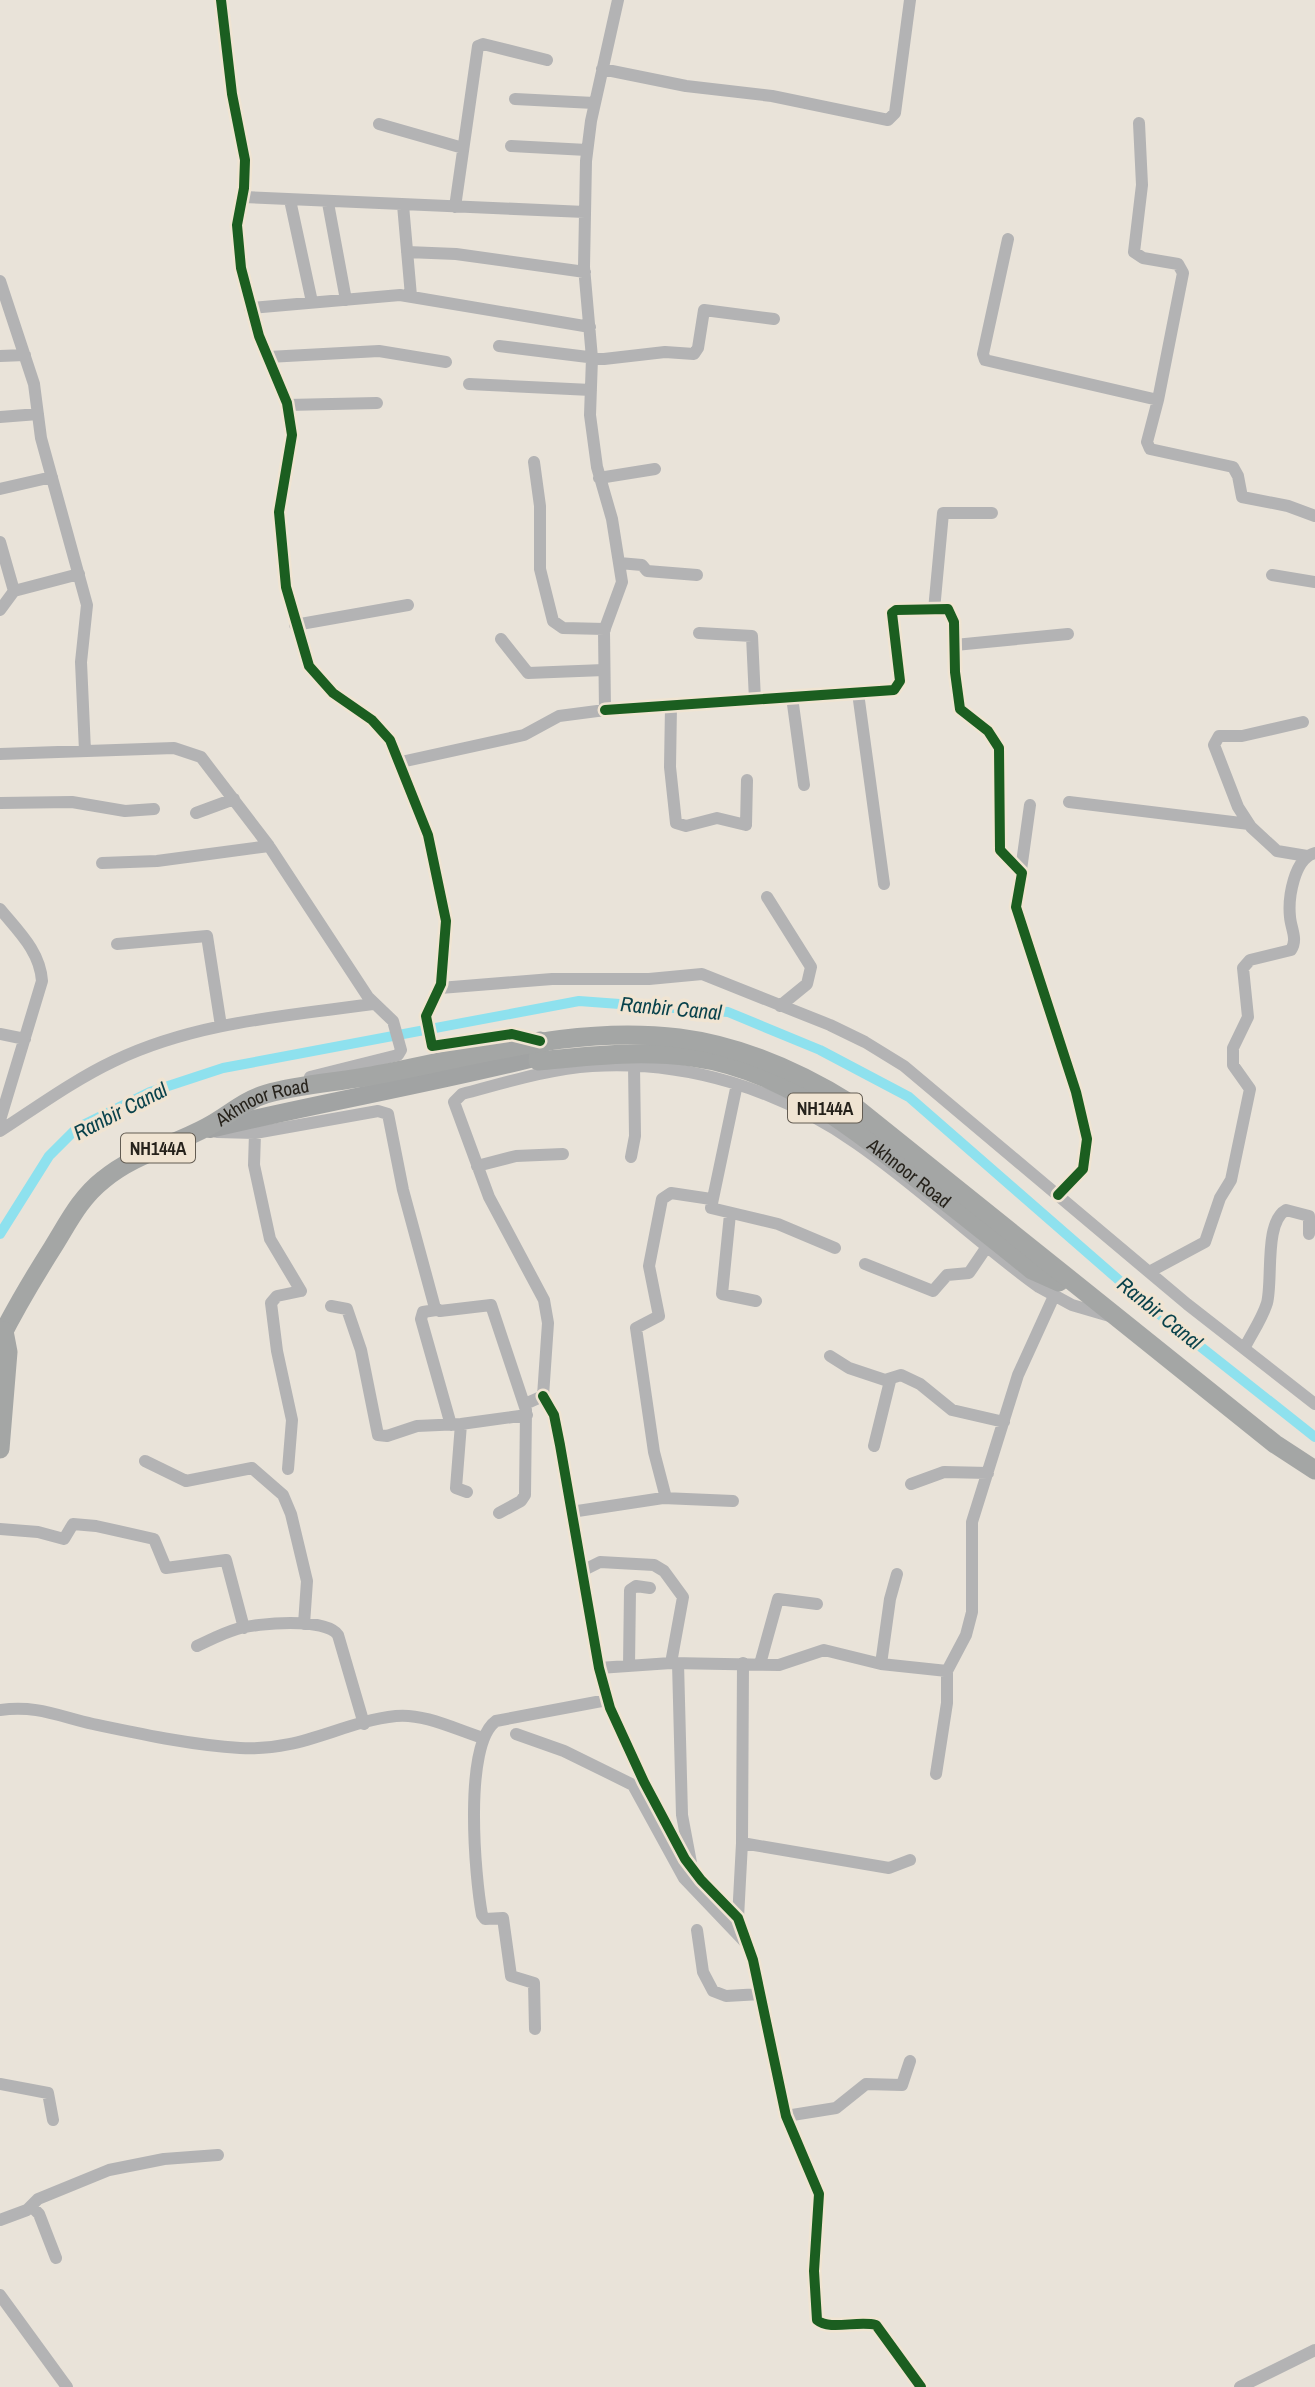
<svg xmlns="http://www.w3.org/2000/svg" width="1315" height="2387" viewBox="0 0 1315 2387" font-family="'Archivo Narrow',sans-serif">
	<rect width="100%" height="100%" fill="#e9e3d9"/>
	<g fill="none" stroke-linecap="round" stroke-linejoin="round">
		<path stroke="#8ee1ee" stroke-width="10" d="M0,1234L49,1156L77,1128L150,1092L223,1068L579,1001L728,1012L820,1050L909,1097L1144,1302L1315,1437"/>
		<path stroke="#b3b3b4" stroke-width="12" d="M221,0L232,94L245,160L244,188L237,225L241,268L259,336L287,403L292,435L279,512L286,587L309,666L333,693L372,720L390,740L428,835L446,921L441,984L426,1016L432,1046L512,1034L537,1040
			M602,69L686,86L772,96L888,120L895,113L910,0
			M515,99L594,103
			M1139,123L1142,185L1134,252L1143,258L1178,264L1183,273L1158,400
			M379,124L463,148
			M511,146L587,150
			M243,197L585,212
			M290,200L312,302
			M328,203L346,300
			M403,205L411,296
			M455,207L478,46L483,44L547,60
			M1008,239L983,354L985,360L1158,400L1147,442L1150,449L1233,467L1238,476L1242,497L1288,506L1315,516
			M407,252L456,254L585,272
			M0,281L34,384L41,438L87,605L81,662L85,751
			M250,308L400,295L590,327
			M499,346L604,359L665,352L694,354L698,348L704,310L774,319
			M0,356L25,355
			M268,357L379,351L446,362
			M469,384L591,390
			M287,405L377,403
			M0,417L38,414
			M534,462L540,506V569L553,621L563,628L605,629
			M599,478L655,469
			M0,489L52,477
			M0,542L14,591
			M619,563L642,565L647,571L697,575
			M1272,575L1315,582
			M0,610L14,591L79,574
			M934,610L943,513H992
			M295,625L408,605
			M699,633L752,636L755,700
			M501,639L528,673L604,670
			M955,645L1068,634
			M858,693L884,884
			M792,697L804,785
			M671,706L670,767L676,823L686,826L717,818L746,825L747,780
			M605,710L894,690L900,681L892,613L896,610L948,609L954,622L955,672L960,709L988,731L999,748L1000,850L1022,873L1016,907L1076,1092L1087,1139L1083,1169L1058,1195
			M1303,722L1242,736H1219L1214,745L1238,807L1251,827L1277,851L1307,856
			M0,754L174,748L201,757L269,846L368,997L393,1021L401,1050L398,1055L310,1077
			M401,762L524,735L559,716L605,710L604,631L622,582L612,519L597,467L590,415L592,358L584,267L586,161L591,121L618,0
			M1069,802L1249,824
			M0,803L72,802L125,811L154,809
			M196,813L234,799
			M102,863L157,861L269,846
			M1021,870L1030,805
			M767,897L811,967L807,984L780,1006
			M0,909C18,931 40,951 42,981L0,1120
			M117,944L207,936L221,1026
			M440,988L552,979H649L702,974L830,1025L865,1042L904,1066L1187,1304L1315,1404
			M0,1034L25,1039
			M737,1084L711,1208L778,1224L835,1248
			M0,1131C37,1107 74,1080 114,1061C195,1022 286,1016 373,1004
			M217,1132L255,1133L378,1111L388,1114L403,1190L435,1308L440,1311L491,1305L526,1410L525,1495L521,1501L499,1513
			M255,1133L254,1165L270,1239L301,1291L277,1296L271,1303L277,1351L292,1420L288,1469
			M631,1157L635,1136L634,1066
			M477,1166L516,1156L563,1154
			M730,1214L722,1294L756,1301
			M865,1264L933,1291L947,1275L969,1273L986,1248
			M1149,1272L1205,1242L1220,1198L1231,1180L1250,1089L1233,1065V1048L1248,1017L1243,968L1250,960L1291,950C1298,939 1291,929 1290,917C1288,898 1294,858 1315,853
			M331,1306L347,1309L361,1350L378,1435L387,1436L417,1426L461,1424L527,1415
			M436,1310L423,1312L421,1319L451,1425
			M1245,1347C1252,1333 1262,1319 1267,1303C1273,1280 1264,1222 1286,1210L1309,1216V1234
			M830,1356L849,1368L885,1380L901,1375L920,1384L952,1410L1004,1422
			M543,1396L554,1415L560,1445L599,1668L610,1708L644,1782L685,1859L701,1880L738,1918L753,1960L786,2116L819,2194L814,2271L817,2320C830,2331 858,2320 876,2325L921,2387
			M525,1404L543,1396L548,1323L544,1300L489,1197L454,1102L462,1094C504,1083 548,1069 592,1066C686,1060 778,1089 856,1143C920,1187 976,1242 1039,1287L1072,1305L1113,1317
			M461,1424L456,1488L467,1492
			M874,1446L890,1381
			M145,1461L186,1481L252,1468L283,1495L291,1514L307,1581L304,1624
			M911,1484L944,1472L988,1473
			M666,1498L654,1452L636,1328L659,1316L649,1266L662,1199L671,1193L711,1199
			M571,1512L663,1498L733,1501
			M0,1529L38,1532L64,1539L73,1524L96,1526L154,1539L166,1568L226,1560L244,1628
			M582,1571L600,1562L654,1565L664,1571L683,1597L671,1663
			M197,1646C210,1640 223,1633 237,1629C257,1623 326,1617 338,1635L364,1724
			M678,1663L682,1815L692,1868
			M760,1664L778,1599L817,1604
			M881,1664L890,1599L897,1574
			M629,1666L630,1590L636,1586L650,1588
			M599,1668L671,1663L779,1665L824,1650L881,1664L947,1671
			M0,1710C37,1705 58,1716 93,1724C141,1734 191,1745 240,1748C301,1752 341,1722 396,1716C424,1713 457,1730 483,1738
			M516,1734L564,1751L633,1785L684,1878L745,1942
			M936,1774L947,1703V1671L966,1635L972,1612V1522L1018,1375L1054,1296
			M742,1843L889,1868L910,1860
			M738,1918L742,1843L743,1663
			M697,1930L703,1972L713,1991L726,1996L761,1994
			M535,2029L534,1983L511,1976L503,1918L485,1919L482,1915C475,1877 463,1744 496,1721L607,1700
			M0,2084L48,2093L53,2120
			M786,2116L836,2108L866,2084L902,2085L910,2061
			M32,2207L39,2214L56,2258
			M0,2220L27,2210L38,2199L109,2170L164,2159L218,2155
			M0,2295L67,2387
			M1240,2387L1315,2350"/>
		<path stroke="#a1a3a3" stroke-width="18" d="M210,1129C319,1103 429,1084 538,1057"/>
		<g stroke="#a4a6a5" stroke-width="19">
			<path id="s1" d="M540,1041L538,1061C590,1056 640,1050 692,1057C776,1068 842,1120 906,1170C948,1203 990,1236 1032,1270L1059,1282"/>
			<path id="s2" d="M0,1339C16,1307 34,1277 53,1247C68,1223 80,1198 103,1180C134,1154 172,1146 207,1127C228,1116 243,1101 266,1094C303,1083 344,1082 381,1074C481,1055 577,1025 679,1038C742,1046 798,1071 851,1104L1275,1444L1315,1470"/>
			<path d="M0,1449L8,1352L4,1331"/>
		</g>
		<g stroke="#f0e4d2" stroke-width="15">
			<path id="cycleway" d="M221,0L232,94L245,160L244,188L237,225L241,268L259,336L287,403L292,435L279,512L286,587L309,666L333,693L372,720L390,740L428,835L446,921L441,984L426,1016L432,1046L512,1034L540,1041
				M605,710L894,690L900,681L892,613L896,610L948,609L954,622L955,672L960,709L988,731L999,748L1000,850L1022,873L1016,907L1076,1092L1087,1139L1083,1169L1058,1195
				M543,1396L554,1415L560,1445L599,1668L610,1708L644,1782L685,1859L701,1880L738,1918L753,1960L786,2116L819,2194L814,2271L817,2320C830,2331 858,2320 876,2325L921,2387"/>
		</g>
		<use href="#cycleway" stroke="#1b5e20" stroke-width="10"/>
	</g>
	<g text-anchor="middle" dominant-baseline="central" stroke-width="7" stroke-linejoin="round" paint-order="stroke">
		<g fill="#f0e4d2" stroke="#635c52" stroke-width="2">
			<rect x="788" y="1093.5" width="74" height="29" rx="5"/>
			<rect x="121" y="1133.5" width="74" height="29" rx="5"/>
		</g>
		<g font-size="18" font-weight="bold" fill="#26221b">
			<text x="825" y="1108">NH144A</text>
			<text x="158" y="1148">NH144A</text>
		</g>
		<g font-size="19" fill="#26221b" stroke="#f0e4d2">
			<text stroke="none"><textPath href="#s2" startOffset="369">Akhnoor Road</textPath></text>
			<text stroke="none"><textPath href="#s1" startOffset="424">Akhnoor Road</textPath></text>
		</g>
		<g font-size="21" font-style="italic" fill="#09424b" stroke="#f0e4d2">
			<text transform="translate(671 1008) rotate(5)">Ranbir Canal</text>
			<text transform="translate(120 1111) rotate(-27)">Ranbir Canal</text>
			<text transform="translate(1160 1313) rotate(39)">Ranbir Canal</text>
		</g>
	</g>
</svg>
